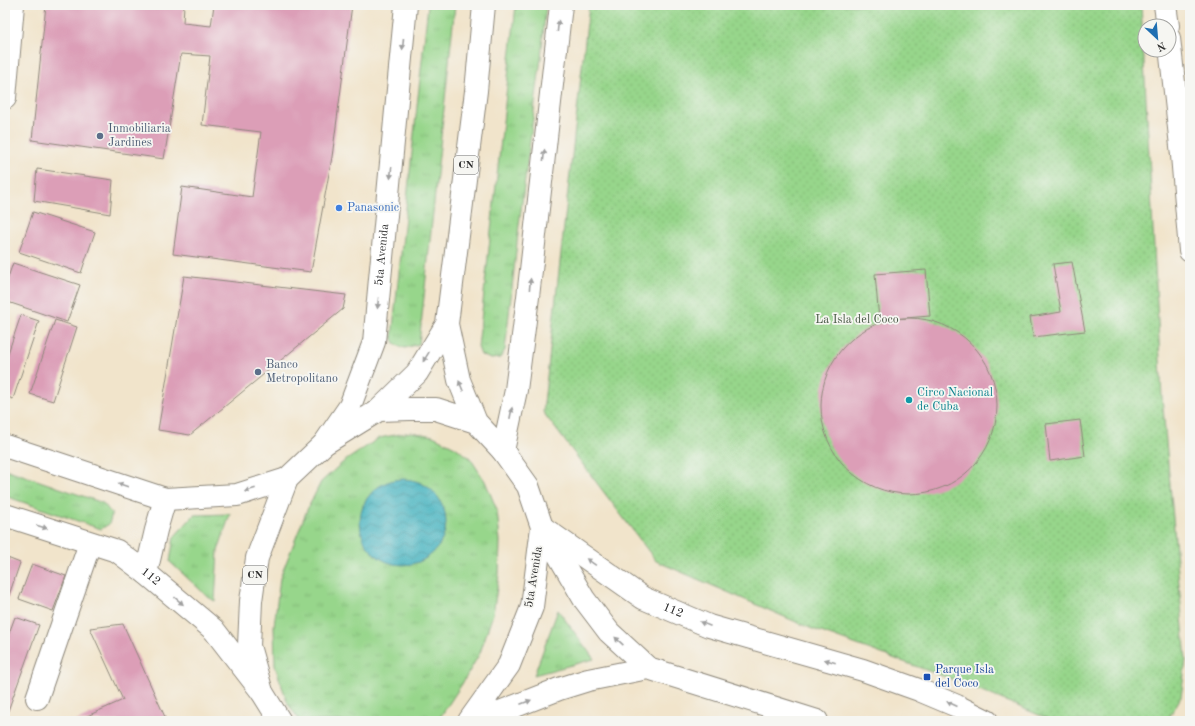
<svg xmlns="http://www.w3.org/2000/svg" width="1195" height="726" viewBox="0 0 1195 726" font-family="'Old Standard TT',serif">
	<defs>
		<pattern id="grass-tufts" width="24" height="20" patternUnits="userSpaceOnUse"><rect width="24" height="20" fill="#97d68b"/><path d="M3 7l-1-3M5 7V3M7 7l1-3M15 17l-1-3M17 17v-4M19 17l1-3" fill="none" stroke="#82b878"/></pattern>
		<pattern id="park-dots" width="8" height="8" patternUnits="userSpaceOnUse"><rect width="8" height="8" fill="#97d68b"/><path d="M2 2h.1M6 6h.1" fill="none" stroke="#82b878" stroke-width="1.8" stroke-linecap="round"/></pattern>
		<pattern id="water-waves" width="16" height="10" patternUnits="userSpaceOnUse"><rect width="16" height="10" fill="#44b2bf"/><path d="M0 5q4-4 8 0t8 0" fill="none" stroke="#39919b"/></pattern>
	</defs>
	<rect width="100%" height="100%" fill="#f6f6f2"/>
	<filter id="ink" filterUnits="userSpaceOnUse"><feTurbulence type="fractalNoise" baseFrequency=".025" numOctaves="2"/><feDisplacementMap in="SourceGraphic" scale="8" xChannelSelector="R" yChannelSelector="G"/><feConvolveMatrix kernelMatrix="1 2 1 2 8 2 1 2 1" color-interpolation-filters="sRGB"/></filter>
	<filter id="wash" filterUnits="userSpaceOnUse"><feTurbulence type="fractalNoise" baseFrequency=".012" numOctaves="4" result="noise"/><feDisplacementMap in="SourceGraphic" scale="16" xChannelSelector="R" yChannelSelector="G"/><feGaussianBlur stdDeviation="0.9" result="paint"/><feColorMatrix in="noise" values="0 0 0 0 0 0 0 0 0 0 0 0 0 0 0 0 0 1.4 0 .05"/><feComposite in="paint" operator="in"/></filter>
	<g filter="url(#wash)">
		<rect width="100%" height="100%" fill="#f1e4cb"/>
		<path fill="url(#grass-tufts)" stroke="#61805b" d="M428,5H455L419,344L405,348L396,345L392,337Z
			M516,5H546L541,58L519,225L505,350L500,358L491,359L481,355L478,347Z
			M411,432L433,436L455,447L470,458L485,481L497,510L500,541L499,575L493,614L480,653L462,684L441,716L434,721H300L288,704L275,666L274,626L280,578L307,510L321,482L342,463L379,438Z
			M5,469L103,503L112,514L109,524L101,529L5,496Z
			M230,514L218,551L215,601L208,597L170,562L174,537L194,515Z
			M558,610L594,659L534,675Z"/>
		<path fill="url(#park-dots)" stroke="#61805b" d="M589,5H1141L1162,397L1186,660L1181,697L1167,721H1052L1046,718L965,684L810,628L656,561L543,412Z"/>
		<path fill="url(#water-waves)" stroke="#386e75" d="M360 522a43 43 0 1 1 86 0a43 43 0 1 1-86 0Z"/>
		<g id="blocks">
			<path fill="#dc9eb7" d="M46,5H184L183,23L211,26L214,5H352L332,157L311,272L173,254L182,187L252,197L261,132L202,125L210,56L181,54L164,159L32,140Z
				M37,169L113,180L110,214L34,201Z
				M33,212L95,232L81,273L19,252Z
				M1072,262L1085,331L1033,337L1030,317L1061,312L1053,264Z
				M13,263L80,285L67,322L5,301V286Z
				M926,270L930,316L879,320L875,274Z
				M184,276L346,295L343,309L190,435L158,430Z
				M21,315L39,321L13,399L5,396V362Z
				M821 406a88 88 0 1 1 176 0a88 88 0 1 1-176 0Z
				M55,320L77,327L53,401L30,394Z
				M1080,420L1085,456L1050,461L1046,424Z
				M5,557L20,563L8,598L5,597Z
				M32,564L66,576L53,611L19,599Z
				M15,617L39,625L5,719V644Z
				M123,624L165,717L157,721H76L123,700L90,628Z"/>
		</g>
	</g>
	<g filter="url(#ink)">
		<use href="#blocks" fill-opacity="0" stroke="#8e887b" stroke-width="1"/>
		<g fill="none" stroke-linecap="round" stroke-linejoin="round">
			<g stroke="#8e887b" stroke-width="24">
				<g id="minor">
					<path d="M1165,5L1168,26"/>
					<path d="M1169,38L1182,155L1190,251"/>
					<path d="M5,98L13,5"/>
					<path id="s1" d="M542,527L643,598L709,626L863,670L919,690L957,706L987,721"/>
					<path d="M37,698L90,543"/>
				</g>
			</g>
			<g stroke="#8e887b" stroke-width="24">
				<g id="major">
					<path id="s2" d="M324,444L350,406L374,342L406,5"/>
					<path d="M5,446L165,499L237,495L287,479"/>
					<path d="M503,451L516,390L528,297L561,5"/>
					<path id="s3" d="M5,515L117,551L146,573L214,630L262,692"/>
					<path d="M542,527L584,599L609,632L648,668L817,721"/>
					<path d="M146,573L156,530L165,499"/>
					<path d="M477,721L559,689L588,680L648,668"/>
				</g>
			</g>
			<g stroke="#8e887b" stroke-width="24">
				<path id="highway" d="M379,410L417,373L447,324
					M476,422L459,380L447,324L476,91L484,5
					M280,721L262,692L249,646L251,601L257,558L287,479L324,444L379,410L410,409H436L476,422L503,451L528,486L542,527L532,607L509,665L469,721"/>
			</g>
			<use href="#minor" stroke="#fff" stroke-width="22"/>
			<use href="#major" stroke="#fff" stroke-width="22"/>
			<use href="#highway" stroke="#fff" stroke-width="22"/>
		</g>
		<defs><path id="oneway-solid" d="M-6-.8H1V-3.2L6.5 0L1 3.2V.8H-6Z"/></defs>
		<g fill="#a0a0a0">
			<use href="#oneway-solid" transform="translate(558 26) rotate(-84)"/>
			<use href="#oneway-solid" transform="translate(403 44) rotate(95)"/>
			<use href="#oneway-solid" transform="translate(544 155) rotate(-84)"/>
			<use href="#oneway-solid" transform="translate(391 173) rotate(96)"/>
			<use href="#oneway-solid" transform="translate(530 284) rotate(-84)"/>
			<use href="#oneway-solid" transform="translate(378 303) rotate(96)"/>
			<use href="#oneway-solid" transform="translate(426 357) rotate(122)"/>
			<use href="#oneway-solid" transform="translate(461 386) rotate(-112)"/>
			<use href="#oneway-solid" transform="translate(511 413) rotate(-79)"/>
			<use href="#oneway-solid" transform="translate(123 485) rotate(-161)"/>
			<use href="#oneway-solid" transform="translate(250 490) rotate(162)"/>
			<use href="#oneway-solid" transform="translate(42 527) rotate(18)"/>
			<use href="#oneway-solid" transform="translate(591 562) rotate(-145)"/>
			<use href="#oneway-solid" transform="translate(179 601) rotate(40)"/>
			<use href="#oneway-solid" transform="translate(705 624) rotate(-158)"/>
			<use href="#oneway-solid" transform="translate(619 641) rotate(-137)"/>
			<use href="#oneway-solid" transform="translate(830 661) rotate(-164)"/>
			<use href="#oneway-solid" transform="translate(526 702) rotate(-21)"/>
			<use href="#oneway-solid" transform="translate(952 704) rotate(-156)"/>
		</g>
	</g>
	<g fill="#5c6f8a" stroke="#f6f6f2" stroke-width="1.5">
		<circle cx="100" cy="136" r="4"/>
		<circle cx="258" cy="372" r="4"/>
	</g>
	<circle fill="#3f7fe0" stroke="#f6f6f2" stroke-width="1.5" cx="339" cy="208" r="4"/>
	<circle fill="#0f9aa8" stroke="#f6f6f2" stroke-width="1.5" cx="909" cy="400" r="4"/>
	<rect fill="#1a4fb4" stroke="#f6f6f2" stroke-width="1.5" x="923" y="673" width="8" height="8" rx="2"/>
	<g text-anchor="middle" dominant-baseline="central" stroke-width="3.5" stroke-linejoin="round" paint-order="stroke">
		<g fill="#f6f6f2" stroke="#686867" stroke-width="1">
			<rect x="454" y="156" width="24" height="18" rx="3"/>
			<rect x="243" y="566" width="24" height="18" rx="3"/>
		</g>
		<g font-size="11" font-weight="bold" fill="#2b2b2b">
			<text x="466" y="165">CN</text>
			<text x="255" y="575">CN</text>
		</g>
		<g font-size="12" fill="#4e5e75" stroke="#f6f6f2" text-anchor="start">
			<text x="108" y="129">Inmobiliaria<tspan x="108" dy="14">Jardines</tspan></text>
			<text x="266" y="365">Banco<tspan x="266" dy="14">Metropolitano</tspan></text>
		</g>
		<g font-size="12" fill="#366cbe" stroke="#f6f6f2" text-anchor="start">
			<text x="347" y="208">Panasonic</text>
		</g>
		<g font-size="12" fill="#2b2b2b" stroke="#f6f6f2">
			<text stroke="none"><textPath href="#s2" startOffset="202">5ta Avenida</textPath></text>
			<text transform="translate(534 577) rotate(-81)">5ta Avenida</text>
			<text stroke="none"><textPath href="#s3" startOffset="160">112</textPath></text>
			<text stroke="none"><textPath href="#s1" startOffset="156">112</textPath></text>
		</g>
		<g font-size="12" fill="#465643" stroke="#f6f6f2">
			<text x="857" y="320">La Isla del Coco</text>
		</g>
		<g font-size="12" fill="#0d838f" stroke="#f6f6f2" text-anchor="start">
			<text x="917" y="393">Circo Nacional<tspan x="917" dy="14">de Cuba</tspan></text>
		</g>
		<g font-size="12" fill="#164399" stroke="#f6f6f2" text-anchor="start">
			<text x="935" y="670">Parque Isla<tspan x="935" dy="14">del Coco</tspan></text>
		</g>
	</g>
	<rect width="1195" height="726" fill="none" stroke="#f6f6f2" stroke-width="20"/>
	<g transform="translate(1157 38) rotate(154)"><circle r="19" fill="#f6f6f2" stroke="#a5a5a2"/>
	<path d="M0-3L7 15L0 10L-7 15Z" fill="#1f6fb2"/>
	<text y="-6" font-size="11" font-weight="bold" text-anchor="middle" fill="#2b2b2b">N</text>
	</g>
</svg>
